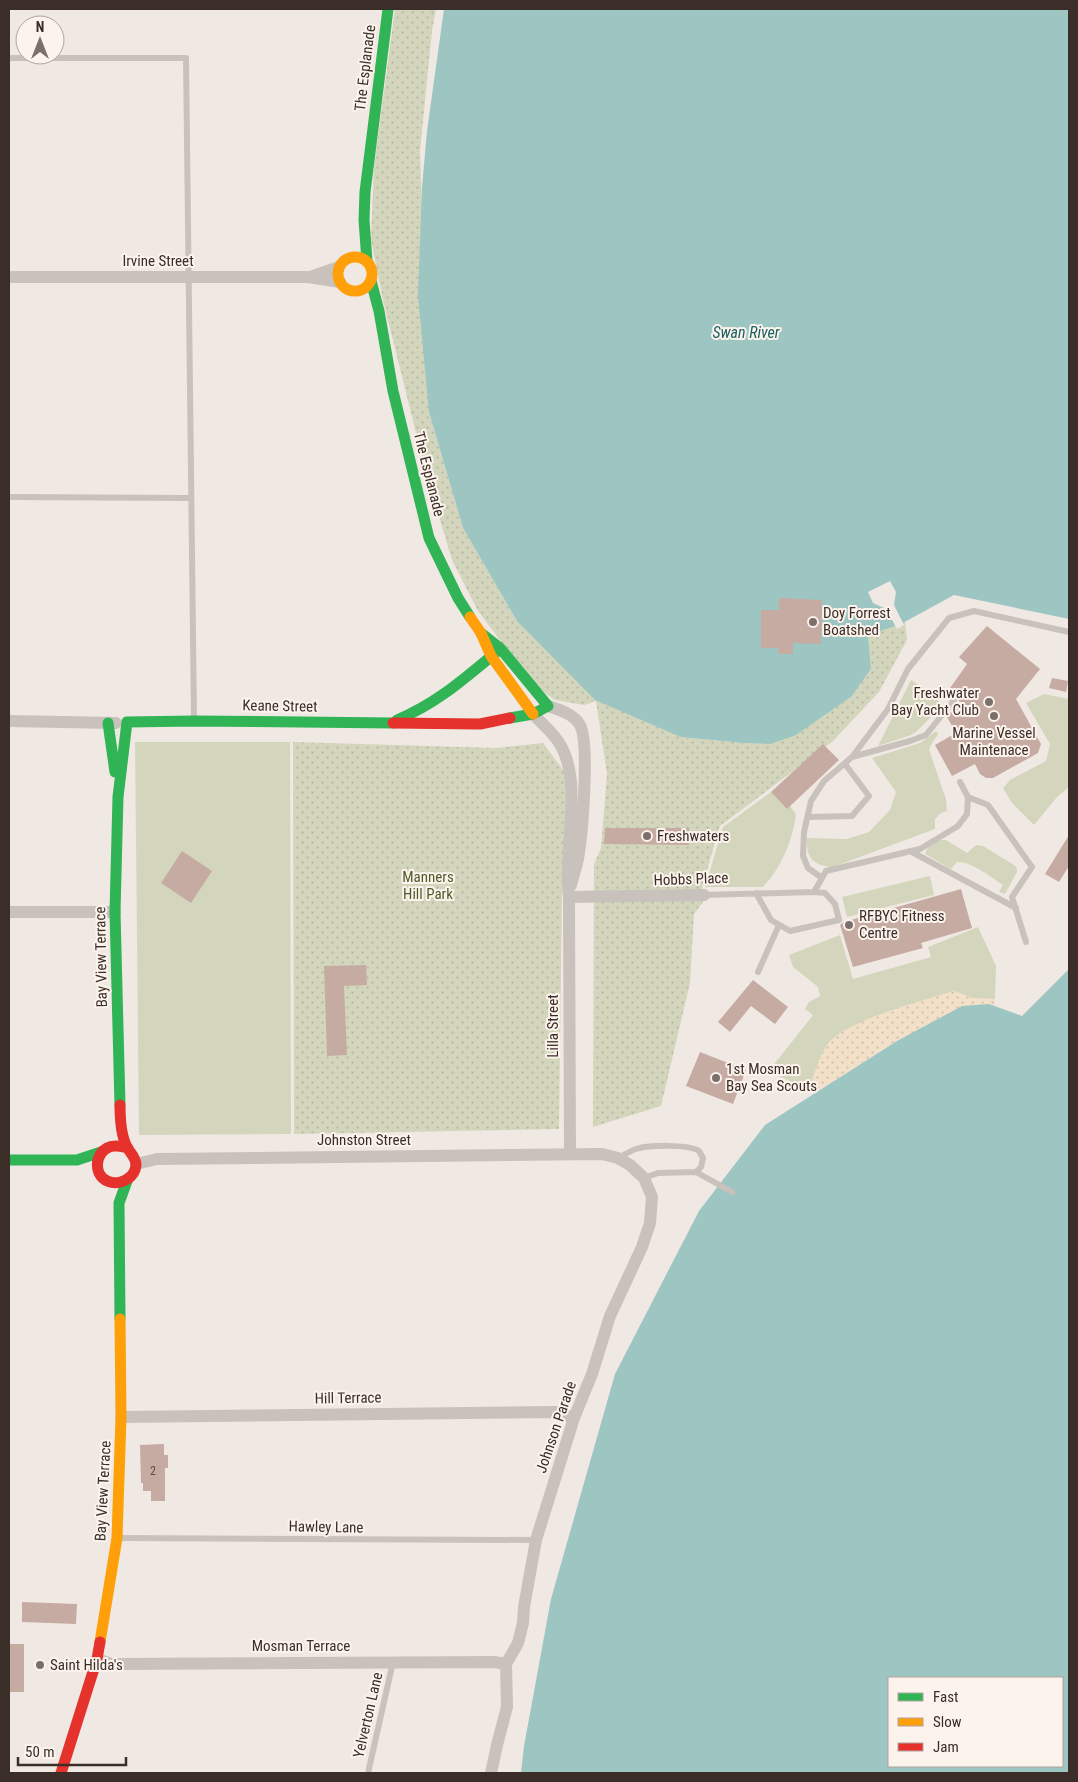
<svg xmlns="http://www.w3.org/2000/svg" width="1078" height="1782" viewBox="0 0 1078 1782" font-family="'Roboto Condensed',sans-serif">
	<defs>
		<pattern id="sand-dots" width="8" height="8" patternUnits="userSpaceOnUse" patternTransform="scale(1.25)"><rect width="8" height="8" fill="#f2e0c8"/><path d="M2 2h.1M6 6h.1" fill="none" stroke="#d0c0ac" stroke-width="1.8" stroke-linecap="round"/></pattern>
		<pattern id="park-dots" width="8" height="8" patternUnits="userSpaceOnUse" patternTransform="scale(1.25)"><rect width="8" height="8" fill="#d3d6bc"/><path d="M2 2h.1M6 6h.1" fill="none" stroke="#b6b8a2" stroke-width="1.8" stroke-linecap="round"/></pattern>
	</defs>
	<rect width="100%" height="100%" fill="#f0e9e3"/>
	<path fill="#d3d6bc" d="M911,680L938,698L940,708L917,731L911,735L878,746Z
		M1044,694L1069,699V787L1058,796L1034,825L1012,803L1003,788L1010,780L1046,761L1050,744L1026,703Z
		M936,731L938,734C935,740 931,743 929,750L946,799L947,811L941,813L935,819V829L833,867C813,866 806,858 807,838L847,839L869,832L890,810L896,792L872,758L920,743Z
		M135,742H290L291,1134L139,1135Z
		M771,792L790,806L796,814C793,840 781,868 763,887H705L723,827Z
		M940,840H946L967,853L976,845L983,846L1014,865L1017,868V872L1005,894L999,892L1003,885C989,876 973,862 957,862L951,869L925,854L928,847Z
		M930,876L934,895L847,917L842,897Z
		M978,927L996,966L995,999L972,998L954,991L827,1045L809,1089L768,1072L813,1015L805,1009L809,1002L820,996L818,987L793,967L789,955L840,935L853,979L931,957L928,947Z"/>
	<path fill="url(#sand-dots)" d="M954,991L972,998L995,999L994,1007L988,1004L897,1041L816,1092L809,1089C814,1076 819,1056 827,1045C843,1021 925,1000 954,991Z"/>
	<path fill="url(#park-dots)" d="M395,9H436L432,31L420,151L429,412L463,528L517,621L681,737L743,743L770,744L852,696L871,669L868,635L899,625L905,622L907,640L879,692L833,741L720,826L702,887L703,902L694,914L690,983L661,1106L593,1127L594,864L601,848L607,774L596,701L584,705L555,700L534,685L478,611L452,560L425,469L383,300L371,240L374,167Z
		M293,742L497,748L543,743L569,778L562,891L559,1129L294,1134Z"/>
	<path fill="#9dc5c2" fill-rule="evenodd" d="M444,9H1069V619L954,595L899,625L868,635L871,669L852,696L796,735L770,744L743,743L681,737L595,700L517,621L463,528L429,412L418,296L422,187L427,131Z
		M1069,969V1773H521L524,1746L551,1599L615,1374L699,1211L765,1125L897,1041L962,1006L989,1004L1022,1016ZM889,1678H1062V1766H889Z"/>
	<path fill="#f0e9e3" d="M890,581L896,592L894,605L904,625L897,629L886,609L873,603L868,592Z"/>
	<path fill="#c6aba3" d="M779,598L822,600L821,644L793,643V654H778V648H761V610H779Z
		M987,626L1040,669L1016,699L1041,744L1038,753L993,778H986L980,774L975,764L952,776L935,745L956,733L947,717L952,711L965,705L959,701L957,696L953,695L948,691L967,664L959,657Z
		M1052,678L1068,681L1066,692L1049,688Z
		M823,744L839,760L787,809L771,792Z
		M605,828H689V845L604,844Z
		M1069,835V866L1059,882L1045,874Z
		M182,851L212,871L191,903L161,883Z
		M961,889L972,928L921,943L923,948L853,967L840,925L844,922Z
		M366,965L367,985L344,986L347,1055L327,1056L324,966Z
		M753,980L788,1007L775,1024L751,1006L730,1032L718,1022Z
		M700,1052L746,1070L733,1104L686,1086Z
		M164,1444V1455H168V1468H165V1501H151V1491H143V1483H141L140,1445Z
		M22,1602L77,1604L76,1624L22,1622Z
		M9,1644H24V1692H9Z"/>
	<g fill="none" stroke-linecap="round" stroke-linejoin="round">
		<path stroke="#c9c1bc" stroke-width="6" d="M9,58H186L194,719
			M9,497L190,498
			M852,757L888,709L908,669L949,618L974,611L1069,632
			M960,782L968,797
			M808,817L852,816L869,796L845,764
			M910,851L1016,908
			M822,878L808,868L803,856L804,832L811,801L824,781L852,757L910,741L926,735L954,700
			M814,892L826,871L920,849L958,826L967,814L968,797L988,805L1032,867L1012,897L1026,942
			M704,895L814,892L825,893L835,904L839,920L790,931L771,920L756,893
			M758,972L779,925
			M618,1158C624,1155 630,1151 636,1149C649,1145 688,1144 699,1151L703,1158L701,1167L696,1172
			M696,1172L732,1192
			M644,1178L658,1173L696,1172
			M118,1538L536,1540
			M368,1773L393,1662"/>
		<path stroke="#c9c1bc" stroke-width="12" d="M313,276L339,267
			M9,277H308L340,282
			M548,706C560,710 574,714 580,725C590,744 582,836 578,859C576,868 573,877 571,885
			M533,714C542,724 554,733 561,746C583,785 563,851 569,897L570,1154
			M9,721L116,723
			M569,897L704,895
			M9,912H115
			M136,1164L157,1159L602,1154L618,1158L630,1165L644,1178L652,1197L650,1223L642,1247L610,1316L592,1374L574,1418L536,1540L524,1607L523,1623L518,1643L506,1664L507,1707L497,1745L491,1773
			M121,1417L556,1412L574,1418
			M97,1659L111,1664L494,1662L506,1664"/>
		<path stroke="#30b455" stroke-width="11" d="M367,261L364,220L365,192L388,9
			M371,281L379,311L393,391L429,538L458,598L470,617
			M481,633L500,648L548,706L533,714L510,718
			M397,720C438,703 466,677 500,649
			M108,723L115,772
			M120,1105L115,912L118,797L127,722L194,721L393,723
			M9,1160H77L101,1152
			M120,1319L119,1203L127,1181"/>
		<path stroke="#ff9f0a" stroke-width="11" d="M338 274a17 17 0 1 1 34 0a17 17 0 1 1-34 0Z
			M470,617L481,633L491,656L533,714
			M100,1642L117,1538L121,1417L120,1319"/>
		<path stroke="#e5322d" stroke-width="11" d="M393,723L480,724L510,718
			M120,1105C120,1118 121,1136 127,1147C130,1153 135,1156 136,1164C136,1183 107,1190 99,1173C94,1160 102,1145 117,1146C120,1146 124,1147 128,1148
			M61,1773L97,1659L100,1642"/>
	</g>
	<g fill="#7a6f6a" stroke="#fcf3ec" stroke-width="2">
		<circle cx="813" cy="622" r="5"/>
		<circle cx="989" cy="702" r="5"/>
		<circle cx="994" cy="716" r="5"/>
		<circle cx="647" cy="836" r="5"/>
		<circle cx="849" cy="925" r="5"/>
		<circle cx="716" cy="1078" r="5"/>
		<circle cx="40" cy="1665" r="5"/>
	</g>
	<g text-anchor="middle" dominant-baseline="central" stroke-width="4" stroke-linejoin="round" paint-order="stroke">
		<g font-size="12" fill="#5e4d48">
			<text x="153" y="1471">2</text>
		</g>
		<g font-size="15" fill="#3b2e29" stroke="#fcf3ec">
			<text transform="translate(365 68) rotate(-83)">The Esplanade</text>
			<text x="158" y="261">Irvine Street</text>
			<text transform="translate(429 474) rotate(76)">The Esplanade</text>
			<text transform="translate(280 706) rotate(1)">Keane Street</text>
			<text transform="translate(691 879) rotate(-2)">Hobbs Place</text>
			<text transform="translate(101 957) rotate(-91)">Bay View Terrace</text>
			<text transform="translate(553 1026) rotate(-90)">Lilla Street</text>
			<text x="364" y="1140">Johnston Street</text>
			<text transform="translate(348 1398) rotate(-1)">Hill Terrace</text>
			<text transform="translate(556 1427) rotate(-71)">Johnson Parade</text>
			<text transform="translate(103 1491) rotate(-87)">Bay View Terrace</text>
			<text transform="translate(326 1527) rotate(1)">Hawley Lane</text>
			<text x="301" y="1646">Mosman Terrace</text>
			<text transform="translate(368 1715) rotate(-77)">Yelverton Lane</text>
		</g>
		<g font-size="15" fill="#3b2e29" stroke="#fcf3ec" text-anchor="start">
			<text x="823" y="613">Doy Forrest<tspan x="823" dy="17">Boatshed</tspan></text>
			<text x="979" y="693" text-anchor="end">Freshwater<tspan x="979" dy="17">Bay Yacht Club</tspan></text>
			<text x="994" y="733" text-anchor="middle">Marine Vessel<tspan x="994" dy="17">Maintenace</tspan></text>
			<text x="657" y="836">Freshwaters</text>
			<text x="859" y="916">RFBYC Fitness<tspan x="859" dy="17">Centre</tspan></text>
			<text x="726" y="1069">1st Mosman<tspan x="726" dy="17">Bay Sea Scouts</tspan></text>
			<text x="50" y="1665">Saint Hilda's</text>
		</g>
		<g font-size="15" fill="#4d5c2a" stroke="#fcf3ec">
			<text x="428" y="877">Manners<tspan x="428" dy="17">Hill Park</tspan></text>
		</g>
		<g font-size="16" font-style="italic" fill="#1a6262" stroke="#fcf3ec">
			<text x="746" y="332">Swan River</text>
		</g>
	</g>
	<rect width="1078" height="1782" fill="none" stroke="#3b2e29" stroke-width="20"/>
	<rect x="888" y="1677" width="175" height="90" fill="#fcf3ec" stroke="#afa49e"/>
	<rect x="898" y="1693" width="25" height="8" fill="#30b455" stroke="#afa49e"/>
	<text x="933" y="1702" font-size="15" fill="#3b2e29">Fast</text>
	<rect x="898" y="1718" width="25" height="8" fill="#ff9f0a" stroke="#afa49e"/>
	<text x="933" y="1727" font-size="15" fill="#3b2e29">Slow</text>
	<rect x="898" y="1743" width="25" height="8" fill="#e5322d" stroke="#afa49e"/>
	<text x="933" y="1752" font-size="15" fill="#3b2e29">Jam</text>
	<g transform="translate(40 40)"><circle r="24" fill="#fcf3ec" stroke="#afa49e"/>
	<path d="M0-4L9 19L0 12L-9 19Z" fill="#7a6f6a"/>
	<text y="-8" font-size="14" font-weight="bold" text-anchor="middle" fill="#3b2e29">N</text>
	</g>
	<path d="M18 1757v8h108v-8" fill="none" stroke="#3b2e29" stroke-width="2.5"/>
	<text x="25" y="1757" font-size="15" fill="#3b2e29" stroke="#fcf3ec" stroke-width="4" paint-order="stroke">50 m</text>
</svg>
